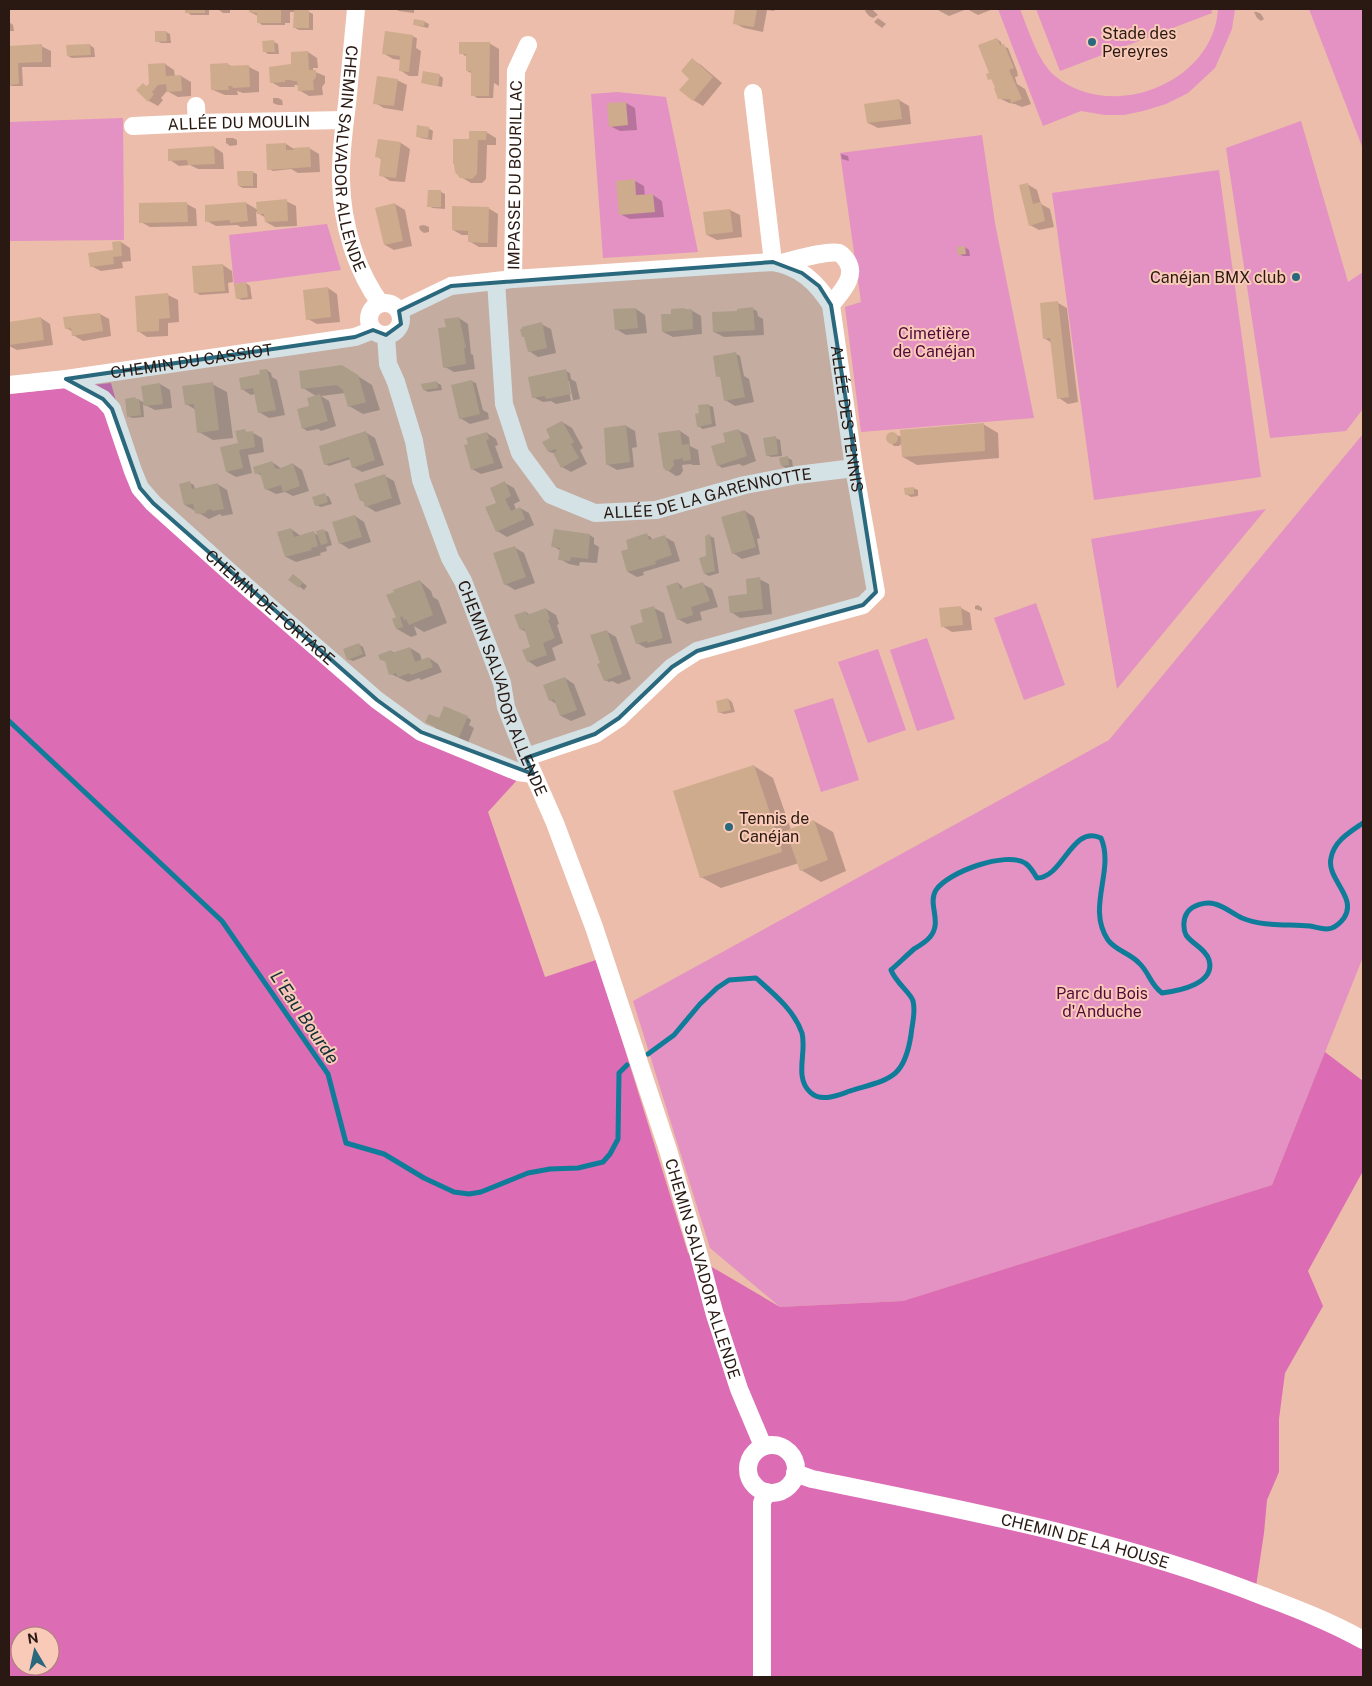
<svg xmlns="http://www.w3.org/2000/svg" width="1372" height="1686" viewBox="0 0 1372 1686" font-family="'Public Sans',sans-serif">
	<rect width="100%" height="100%" fill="#ebbdaa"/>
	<path fill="#e491c3" d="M998,9H1020C1028,29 1038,62 1055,76C1111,123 1214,83 1218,9H1235L1232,29L1215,68L1188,93L1166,104L1143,111L1124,115H1105L1081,111L1043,126Z
		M1036,9H1211L1212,13L1060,71Z
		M1309,9H1363V149Z
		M617,92L666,97L698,252L603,258L591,94Z
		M123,118L124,240L9,241V122Z
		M1301,121L1348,282L1363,272V409L1346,431L1270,438L1226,148Z
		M982,135L995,223L1034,418L861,432L845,307L861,302L840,153Z
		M1219,170L1261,477L1094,500L1052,193Z
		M327,224L341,270L234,284L229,235Z
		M1363,434V957L1272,1185L903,1301L780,1307L710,1248L633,1001L1109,740Z
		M1266,509L1117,689L1091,539Z
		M1036,603L1065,685L1024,700L994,618Z
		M927,638L955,719L917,731L890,650Z
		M878,649L906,730L868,743L838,662Z
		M833,698L859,780L821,792L794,710Z"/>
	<path fill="#dc6cb4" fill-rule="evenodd" d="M111,383L140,488L377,700L518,779L488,812L545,977L596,960L622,1040L688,1253L780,1307L903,1301L1272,1185L1325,1052L1363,1081V1171L1308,1271L1323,1306L1285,1373L1279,1419V1472L1267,1500L1264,1533L1255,1593L1363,1640V1677H9V394ZM20,1636H50V1666H20Z"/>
	<path fill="#0003" fill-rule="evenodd" d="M187,9H209V15H191L187,12Z
		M219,9H230V13H223L219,10Z
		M250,9H298V11L309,12L313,14V30H299L295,28V12H290V23H285V25H262L258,22V16L250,12Z
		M395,9H414V13L399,11Z
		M737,9H775L774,11L767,10L763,32L744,28L734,23Z
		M867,9L873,10L878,15L873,18L869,16L865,11Z
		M936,9H993L978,15L967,9L949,16Z
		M1254,12H1257L1261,14L1264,19L1261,21L1257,18Z
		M878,18L886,24L882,28L874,22Z
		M9,22L13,25L14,31H9Z
		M425,22L429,24L428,28L419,26L414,24Z
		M166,32L170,34L171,43H161L157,41Z
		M408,35L417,38L416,48L421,51L418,76H409L400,70L401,60L393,59L383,53Z
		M997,39L1001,42L1002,46L1008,48L1017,71L1018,76L1015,77L1017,84L1025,89L1031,104L1022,107L1015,104L1009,103L999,98Z
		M274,42L278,44L279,54H268L264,51Z
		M489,43L499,49V86L494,83L493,98H477L473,95L471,73L467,71V57L461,53Z
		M90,45L94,48L95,57L72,58L68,56Z
		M41,46L51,51V67H22L23,86H12L9,85V47Z
		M308,52L317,58L318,68H313V71L325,76V83L322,87L323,95L309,96L299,90V85H294L295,87H280L271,82Z
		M692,60L701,65L722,83L703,106L693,100L691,79Z
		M165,64L174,70L175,77L181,76L191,82V96L178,97L167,91L161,98L163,100L158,106L149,101L147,87Z
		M227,64L233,67H249L259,72V92L243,93L237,91L238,95H225L213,90Z
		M439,75L443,78L442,87L427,84L422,82Z
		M397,80L407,85L403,111L384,108L375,103Z
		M273,98H278L282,100L283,105H278L273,103Z
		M899,100L909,106L911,124L878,128L868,123Z
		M626,103L635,108L637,130L620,131L610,126Z
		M428,128L433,131L432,140L421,138L417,136Z
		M486,132L496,138V145H487L486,179L482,183H471L461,177L470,140Z
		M226,138H233L237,140V145L230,146L226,143Z
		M379,140L401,143L410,149L405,182L390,181L381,175L382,160L377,156Z
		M286,144L294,149L309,148L319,154L320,172L298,173L291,169L273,171L269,169Z
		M214,147L223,153L224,169H198L190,165L179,166L170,160Z
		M841,154L848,156L849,161L842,159Z
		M252,172L257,174V188H243L239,186Z
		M635,181L644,186L645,196L653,195L662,201L664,217L630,219L620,214Z
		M1027,184L1037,190L1041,204L1050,209L1054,227L1039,230L1030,225Z
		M429,191L441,192L445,194V209L433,208L428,206Z
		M286,201L296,206L297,226L275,227L266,222V218L256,212L257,226L241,227L237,225L216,226L207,221L246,203L258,210Z
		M187,204L196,209L197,226L150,227L141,222Z
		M395,204L405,210L412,246L394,250L385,245Z
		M488,208L498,214L497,247H479L469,241V235H462L453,230Z
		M730,210L740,215L742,237L717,240L707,235Z
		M424,225L429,227V232L424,233L420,230L419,226Z
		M121,242L130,248L131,261L122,262L123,268L101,271L91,266L114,251Z
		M965,247L969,250L970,256H963L959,254Z
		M223,265L232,271L233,282L228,283L229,293L200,295L195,292Z
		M246,283L250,286L252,299L242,300L237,298Z
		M328,288L337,294L340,322L317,324L308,319Z
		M168,295L178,300L179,322L168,323V336L147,337L138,331L136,297Z
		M1058,303L1067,308L1078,402L1068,404L1059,398L1052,343L1044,338Z
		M636,309L645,315L647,333L626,335L616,329Z
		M684,309L691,310L701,316L702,334L673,337L663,332L673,315Z
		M753,309L757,311L758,316L763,319L764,335L724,337L714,332L738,312Z
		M100,314L109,319L111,336L83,341L73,335V332L66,328Z
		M41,318L50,324L53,345L17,350L9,346V323Z
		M459,318L468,324L471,354L473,355L475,369L454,372L445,367L447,328Z
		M541,324L551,329L556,353L538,357L529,351Z
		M736,354L740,356L744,376L749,379L754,402L735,406L725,400L722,378L718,376Z
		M342,366L372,385L380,410L363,414L349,406L345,393L321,396L329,401L336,426L321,431L318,429L307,431L303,428L316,396L303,388Z
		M267,370L271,373L272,377L277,380L285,415L269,418L259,412L255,394L251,395L242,389L263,375Z
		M566,371L570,373L571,379L576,382L580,399L556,404L551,401L543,402L533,397ZM567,381H569L573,400L571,401Z
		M471,381L476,383L483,410L488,413L489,419L470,424L460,418Z
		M436,382L441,385L442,390L428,392L424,390Z
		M160,384L170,390L172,408L155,410L143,404L144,417L132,418L128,416L139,400L145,403Z
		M212,384L227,392L233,438L213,440L199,432L196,410L186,404Z
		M708,405L713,407L716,426L703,429L698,426Z
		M562,422L572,428L583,448L580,450L587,464L571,472L562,467L554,453L549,452L552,438Z
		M983,424L998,433L999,458L917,465L903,457L902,443L899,446H894L887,439L888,436L891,433L902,437Z
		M626,426L635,431L637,447L632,448L634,467L617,470L608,465Z
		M738,430L748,435L756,461L743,466L739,464L722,468L718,465L726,443Z
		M245,431L249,433H253L262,438L264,452L248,455L252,473L236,477L227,472Z
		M680,431L689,437L690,446L698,450L700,465H693L690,464L682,465L683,471L680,475L676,476L667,470Z
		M365,432L375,438L384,465L362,472L353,467L351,459L329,466L325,464Z
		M487,433L496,439L498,445L495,446L503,468L481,474L472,469Z
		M775,438L780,440L782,456L771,457L767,455Z
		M788,458L792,460L793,467L786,468L782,466Z
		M272,462L282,469L293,464L302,470L309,491L293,496L285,492L276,494L266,489L263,477L257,473Z
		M385,476L394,481L401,504L376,512L366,506L365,502L361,500Z
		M190,483L194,485L195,490L217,484L227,490L233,514L222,516L220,514L209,519L185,505Z
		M505,483L514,488L520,501L514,504L516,510L520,508L529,513L534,525L507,537L497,531L487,508L498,503Z
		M913,488L918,490V496L911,497L906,494Z
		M325,495L329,497L332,504L321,507L316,505Z
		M745,511L754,517L760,538L757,539L760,554L742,559L733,553Z
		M355,516L364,522L371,542L349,549L340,543Z
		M291,529L301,536L314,533L319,536L323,530L328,532L332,545L326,547L327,551L320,553L321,555L296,562L286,557Z
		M555,531L590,535L594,538V544L599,547L597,563L580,562L579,566L569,564L560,559L561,551L553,546Z
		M647,535L651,537L652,540L665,537L674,542L680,561L643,572L644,575L637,577L628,572L629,550Z
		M710,536L714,538L719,573L709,576L705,574Z
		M514,547L524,553L535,583L515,590L505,584Z
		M297,578L307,586L304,590L290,579Z
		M759,579L769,584L772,614L740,618L731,612L749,595Z
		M420,581L431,591L433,597L438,600L447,623L424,632L414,626L417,635L411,637L397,629L398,618L396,593Z
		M678,583L682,586L683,590L703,584L712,589L718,607L700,612L702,620L687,624L678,619Z
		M978,605L982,608V611L975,609V606Z
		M654,608L664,613L672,643L646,648L637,643Z
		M961,608L970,613L972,630L952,632L942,626Z
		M546,609L556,615L559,624L557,625L563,643L552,648L556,660L537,667L528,661L531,648L526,632L521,629L526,612L530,615Z
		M606,631L616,637L631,679L618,684L612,681L609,682L605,680L602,663Z
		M358,644L363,647L366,656L353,661L348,659Z
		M410,648L420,654L422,661L429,658L438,664L442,672L421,680L419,678L408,682L391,674L386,662L381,659L391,651L395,653Z
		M565,678L574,684L586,715L571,721L561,716L558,705L550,700Z
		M728,699L732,702L735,712L724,714L719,712Z
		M467,717L471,720L469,725L474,728L466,748L437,727L440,720Z
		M754,766L773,778L791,830L814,821L833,832L846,871L821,882L801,870L799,863L721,888L701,877Z"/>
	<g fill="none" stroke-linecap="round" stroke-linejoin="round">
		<path stroke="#0f7c99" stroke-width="5" d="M9,721L222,921L328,1074L346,1143L384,1154L424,1178L454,1192L469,1194L481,1192L528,1173L550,1169L578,1168L603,1162L610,1154L618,1139L619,1073L627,1065
			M648,1054L674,1035L700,1004L717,988L729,980L756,978C774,994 794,1010 802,1033C807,1052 794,1077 810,1092C821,1103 838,1095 850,1091C889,1079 904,1080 911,1035C912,1024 916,1012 913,1001C911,993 896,983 891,970C899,963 906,956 914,949C919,946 926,942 930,937C943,922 927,904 936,890C948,872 1006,851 1025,863C1030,866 1034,873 1037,878C1063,878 1072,824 1101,838C1115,871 1086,907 1108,940C1116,951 1130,953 1139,963C1149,972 1150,984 1162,993C1178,991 1216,984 1209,960C1206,949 1192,944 1186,935C1183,929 1183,919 1187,913C1192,905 1206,901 1215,904C1224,906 1233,914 1242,918C1264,927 1287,924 1310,926C1317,927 1325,931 1332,928C1337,926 1341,922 1344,918C1358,897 1326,879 1331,858C1334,841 1350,832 1363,823"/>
	</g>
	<path fill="#ceab8c" d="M185,9H205V13H185Z
		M249,9H281V23H257V13L249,12Z
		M735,9H757L754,27L733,24Z
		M294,10H309V28H293Z
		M414,19L425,21L424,26L413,25Z
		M155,31H166L167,41L155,42Z
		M385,31L413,35L409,72L399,71L400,56L382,54Z
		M997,38L1000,45L1004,44L1014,68L1009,70L1022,99L1011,103L1010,99H998L994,88L995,87L991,79L988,80L986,74L989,73L978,45Z
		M274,40L275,52H263L262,41Z
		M459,42H490L489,96H471V71H466V54H459Z
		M42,44V62L18,63L19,84L9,85V46Z
		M90,44L91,55L67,56L66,45Z
		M308,51L309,70H316V77L313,81L314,90L298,91L297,81H292V80H285V82L270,83L269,67L291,64V52Z
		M692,58L713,77L693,101L679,90L689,79L681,71Z
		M165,63L166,76L181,75L182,91L167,92L166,84L158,85L152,92L154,94L148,102L136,90L143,83L146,86L149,84L148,64Z
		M228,63V66L249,65L250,87L233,88L232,86H228L229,90H211L210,64Z
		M423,71L440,74L438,86L421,83Z
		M377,76L398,79L394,106L373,104Z
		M899,99L902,119L867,123L864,104Z
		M626,102L628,125L609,127L607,103Z
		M417,125L429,127L428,138L416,137Z
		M469,131H487L486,140H478L477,174L472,179L460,178L455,172L454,164H453V139H469Z
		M378,139L401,142L396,178L379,176L381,158L375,157Z
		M286,143V150H293V148L310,147L311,167L267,170L266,144Z
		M214,146L215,164L188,165L187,160L168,161V149Z
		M237,171H253V186H238Z
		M635,179L636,195L653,194L655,212L619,215L616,181Z
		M1028,183L1033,204L1041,202L1045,221L1029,226L1019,185Z
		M428,190H441V207H427Z
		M287,199L288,221L265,222L264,214H257L256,202Z
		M187,202L188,222L139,223V203Z
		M246,202L248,221L230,223V220L205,222V205Z
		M395,203L403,241L384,245L375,208Z
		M452,206L489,207L488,243L468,242V231L452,230Z
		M730,209L733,232L706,235L703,212Z
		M121,241L122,256L113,257L114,264L90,267L88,253L113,250L112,242Z
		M965,246L966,254L958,255L957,247Z
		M223,264L225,291L194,293L192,266Z
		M246,282L248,297L236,299L234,284Z
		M328,287L331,317L306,320L303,290Z
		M168,293L170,318L159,319V331L137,332L135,296Z
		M1058,301L1069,397L1057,399L1050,338L1043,339L1040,303Z
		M753,307L755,330L713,332L712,312L737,311V309Z
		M636,308L638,328L615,330L613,309Z
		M684,308L685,310L692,309L693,329L662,332L661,314H671V309Z
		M100,313L103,331L72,336L71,328L65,329L63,317Z
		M41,317L44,340L9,345V322Z
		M459,317L466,348H464L466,364L443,368L438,328L446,327L444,319Z
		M542,322L547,348L528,352L524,337H522L520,329H522V327Z
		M736,352L745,397L724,401L720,376L716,377L713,356Z
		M342,365L358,375L366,402L348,407L343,390L337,385L301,389L299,371Z
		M267,369L276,410L258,413L253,388L241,390L239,378L260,374L259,370Z
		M566,369L571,394L546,399L545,396L532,398L528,377Z
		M472,380L480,414L459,419L451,385Z
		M437,381L438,388L423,390L421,384Z
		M213,382L219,430L197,433L194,404L185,405L182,386Z
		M160,383L163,404L144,406L141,386Z
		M320,394L328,421L302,429L297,409L309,406L307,398Z
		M135,397L136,399H139L141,415L127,417L125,399Z
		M709,404L712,424L697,427L695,414L699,413L698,405Z
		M562,421L574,442L571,444L579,458L561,468L553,453L557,451L555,449L548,452L542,442L550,438L546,429Z
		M984,423L985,451L902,457L900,430Z
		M626,425L630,462L606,465L604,428Z
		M245,429L246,432L253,431L255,447L239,450L243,468L226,472L220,447L238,443L235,431Z
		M739,429L747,456L717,466L711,446L725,442L723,433Z
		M680,430L682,445L689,444L691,460L683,461V458L673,460L674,465L670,470L666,471L663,467L658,433Z
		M366,431L375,460L352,468L349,457L324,465L319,446Z
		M886 438a6 6 0 1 1 12 0a6 6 0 1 1-12 0Z
		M487,432L489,439L486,440L494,463L471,470L464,445L468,444L466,438Z
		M776,436L778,454L766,456L763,438Z
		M788,456L789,465L781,466L779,458Z
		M272,461L275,468L278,469L293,463L300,486L283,492L281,485L265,490L260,473L255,474L253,467Z
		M385,474L392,498L365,507L363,500L360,501L354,484Z
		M190,481L192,489L218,483L224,509L212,511V509L207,510L205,513L198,514L195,513L193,504L184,505L179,484Z
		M505,481L511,496L505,499L511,511L520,507L525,519L496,532L485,507L496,503L490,488Z
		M914,487V494L905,495L904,488Z
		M325,493L328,502L315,506L312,497Z
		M745,510L756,547L732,554L721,517Z
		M355,515L362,537L339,544L332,522Z
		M291,528L294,537L314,531L318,546L311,548L312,550L285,557L277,532Z
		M324,529L328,543L321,545L316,531Z
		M554,529L590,534L588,559L571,557L570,561L558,560L560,548L551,547Z
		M647,533L649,540L665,535L672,555L655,561L656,564L627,572L621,551L628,549L626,540Z
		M710,534L715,571L704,574L699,558L706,556L705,536Z
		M515,546L526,577L504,585L493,553Z
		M293,574L303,582L299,588L288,580Z
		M760,577L763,609L730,613L728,596L747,594L746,579Z
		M420,580L433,615L409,625L406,619L404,620L402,616L400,617L403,627L396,629L392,619L396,617L386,595L394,592L393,590Z
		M678,582L680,589L703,582L710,601L691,607L693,615L677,620L666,586Z
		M654,606L663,638L648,643L647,641L636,644L630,626L643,622L640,610Z
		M961,606L963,625L941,627L939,608Z
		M546,608L550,619L548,620L555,638L543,643L547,655L527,662L522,650L530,647L524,628L520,630L514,615L526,611L527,615Z
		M607,630L622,674L604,681L597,664L600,663L590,635Z
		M359,643L363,654L347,660L343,649Z
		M410,647L415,662L429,657L433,667L411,675L410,673L398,677L396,673L389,675L385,661L380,660L378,655L391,650L392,653Z
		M565,677L577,710L560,716L554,699L549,701L543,685Z
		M728,698L731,710L718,713L716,701Z
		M444,706L468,716L456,744L432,733L435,727L425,722L429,714L439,718Z
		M754,765L777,834L814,820L828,860L800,871L789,840L780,843L782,852L700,878L673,791Z"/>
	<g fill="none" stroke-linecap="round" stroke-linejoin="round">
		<g stroke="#fff" stroke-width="18">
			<path id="s1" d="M356,9C353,41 350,72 347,104C344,129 340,155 341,181C342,223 355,268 380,303"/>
			<path d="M753,93L773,262"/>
			<path d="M196,106L197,123"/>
			<path id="s2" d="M133,126L197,123L345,120"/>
			<path d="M781,263C794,260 828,250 839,253C843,255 845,258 847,261C857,277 841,292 831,305"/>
			<path id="s3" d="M513,279L516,71L528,45"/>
			<path id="s4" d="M496,281L504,404L520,453L551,495L595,513L656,510L745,485L797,475L854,468"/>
			<circle cx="385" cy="319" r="16"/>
			<path id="s5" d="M399,311L451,286L513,279L773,262C800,266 817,283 831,305L854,468L876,592L863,605L697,651L672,667L619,718L595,734L526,757"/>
			<path id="s6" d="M386,335L388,364L396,382L414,441L421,480L450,558L463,581L502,683L506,707L526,757L555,823L594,927L668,1150L698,1252L715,1315L739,1389L763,1446"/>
			<path id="s7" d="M66,379L103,399L112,409L133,471L140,488L153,503L232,574L377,700L421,732L518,772L533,774"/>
			<path id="s8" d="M9,385L66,379L355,337L373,330"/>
			<circle cx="772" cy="1469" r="24"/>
			<path id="s9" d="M795,1473L812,1479C965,1510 1118,1539 1263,1596C1297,1609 1331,1622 1363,1640"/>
			<path d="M762,1677V1503L766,1492"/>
		</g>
	</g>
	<path fill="#29687d" fill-opacity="0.2" stroke="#29687d" stroke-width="4" stroke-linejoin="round" d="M773,262L802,273L819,286L831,305L876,592L863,605L697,651L672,667L619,718L595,734L526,758L533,774L421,732L377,700L153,503L140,488L112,409L103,399L66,379L355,337L373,330L386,335L401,324L399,311L451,286Z"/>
	<g fill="#29687d" stroke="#f9cab7" stroke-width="2">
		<circle cx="1092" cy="42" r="5"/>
		<circle cx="1296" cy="277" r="5"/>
		<circle cx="729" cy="827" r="5"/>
	</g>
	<g text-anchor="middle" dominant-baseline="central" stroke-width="4" stroke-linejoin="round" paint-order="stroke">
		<g font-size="16" fill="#291912" stroke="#f9cab7" text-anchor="start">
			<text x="1102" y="33">Stade des<tspan x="1102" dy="18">Pereyres</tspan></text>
			<text x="1286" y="277" text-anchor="end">Canéjan BMX club</text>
			<text x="739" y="818">Tennis de<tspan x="739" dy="18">Canéjan</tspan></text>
		</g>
		<g font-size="16" fill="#291912" stroke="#f9cab7">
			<text stroke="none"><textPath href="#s2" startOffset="106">ALLÉE DU MOULIN</textPath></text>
			<text stroke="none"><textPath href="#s1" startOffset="151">CHEMIN SALVADOR ALLENDE</textPath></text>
			<text stroke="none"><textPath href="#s3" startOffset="104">IMPASSE DU BOURILLAC</textPath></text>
			<text stroke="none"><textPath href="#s8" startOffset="184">CHEMIN DU CASSIOT</textPath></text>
			<text stroke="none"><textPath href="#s5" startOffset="570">ALLÉE DES TENNIS</textPath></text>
			<text stroke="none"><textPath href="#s4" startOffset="389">ALLÉE DE LA GARENNOTTE</textPath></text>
			<text stroke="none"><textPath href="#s7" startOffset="316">CHEMIN DE FORTAGE</textPath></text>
			<text stroke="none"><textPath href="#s6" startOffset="374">CHEMIN SALVADOR ALLENDE</textPath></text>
			<text stroke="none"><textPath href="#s6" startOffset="989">CHEMIN SALVADOR ALLENDE</textPath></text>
			<text stroke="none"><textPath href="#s9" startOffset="298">CHEMIN DE LA HOUSE</textPath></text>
		</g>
		<g font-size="16" fill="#520a3d" stroke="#f9cab7">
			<text x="934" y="333">Cimetière<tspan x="934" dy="18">de Canéjan</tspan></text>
			<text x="1102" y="993">Parc du Bois<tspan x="1102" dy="18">d'Anduche</tspan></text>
		</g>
		<g font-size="18" font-style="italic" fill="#112e37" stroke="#f9cab7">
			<text transform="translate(305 1017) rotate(56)">L'Eau Bourde</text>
		</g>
	</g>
	<rect width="1372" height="1686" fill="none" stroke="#291912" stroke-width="20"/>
	<g transform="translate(35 1651) rotate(351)"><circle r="24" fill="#f9cab7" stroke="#a68375"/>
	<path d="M0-4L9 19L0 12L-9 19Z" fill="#29687d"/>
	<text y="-8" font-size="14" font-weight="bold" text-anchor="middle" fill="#291912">N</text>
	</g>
</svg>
